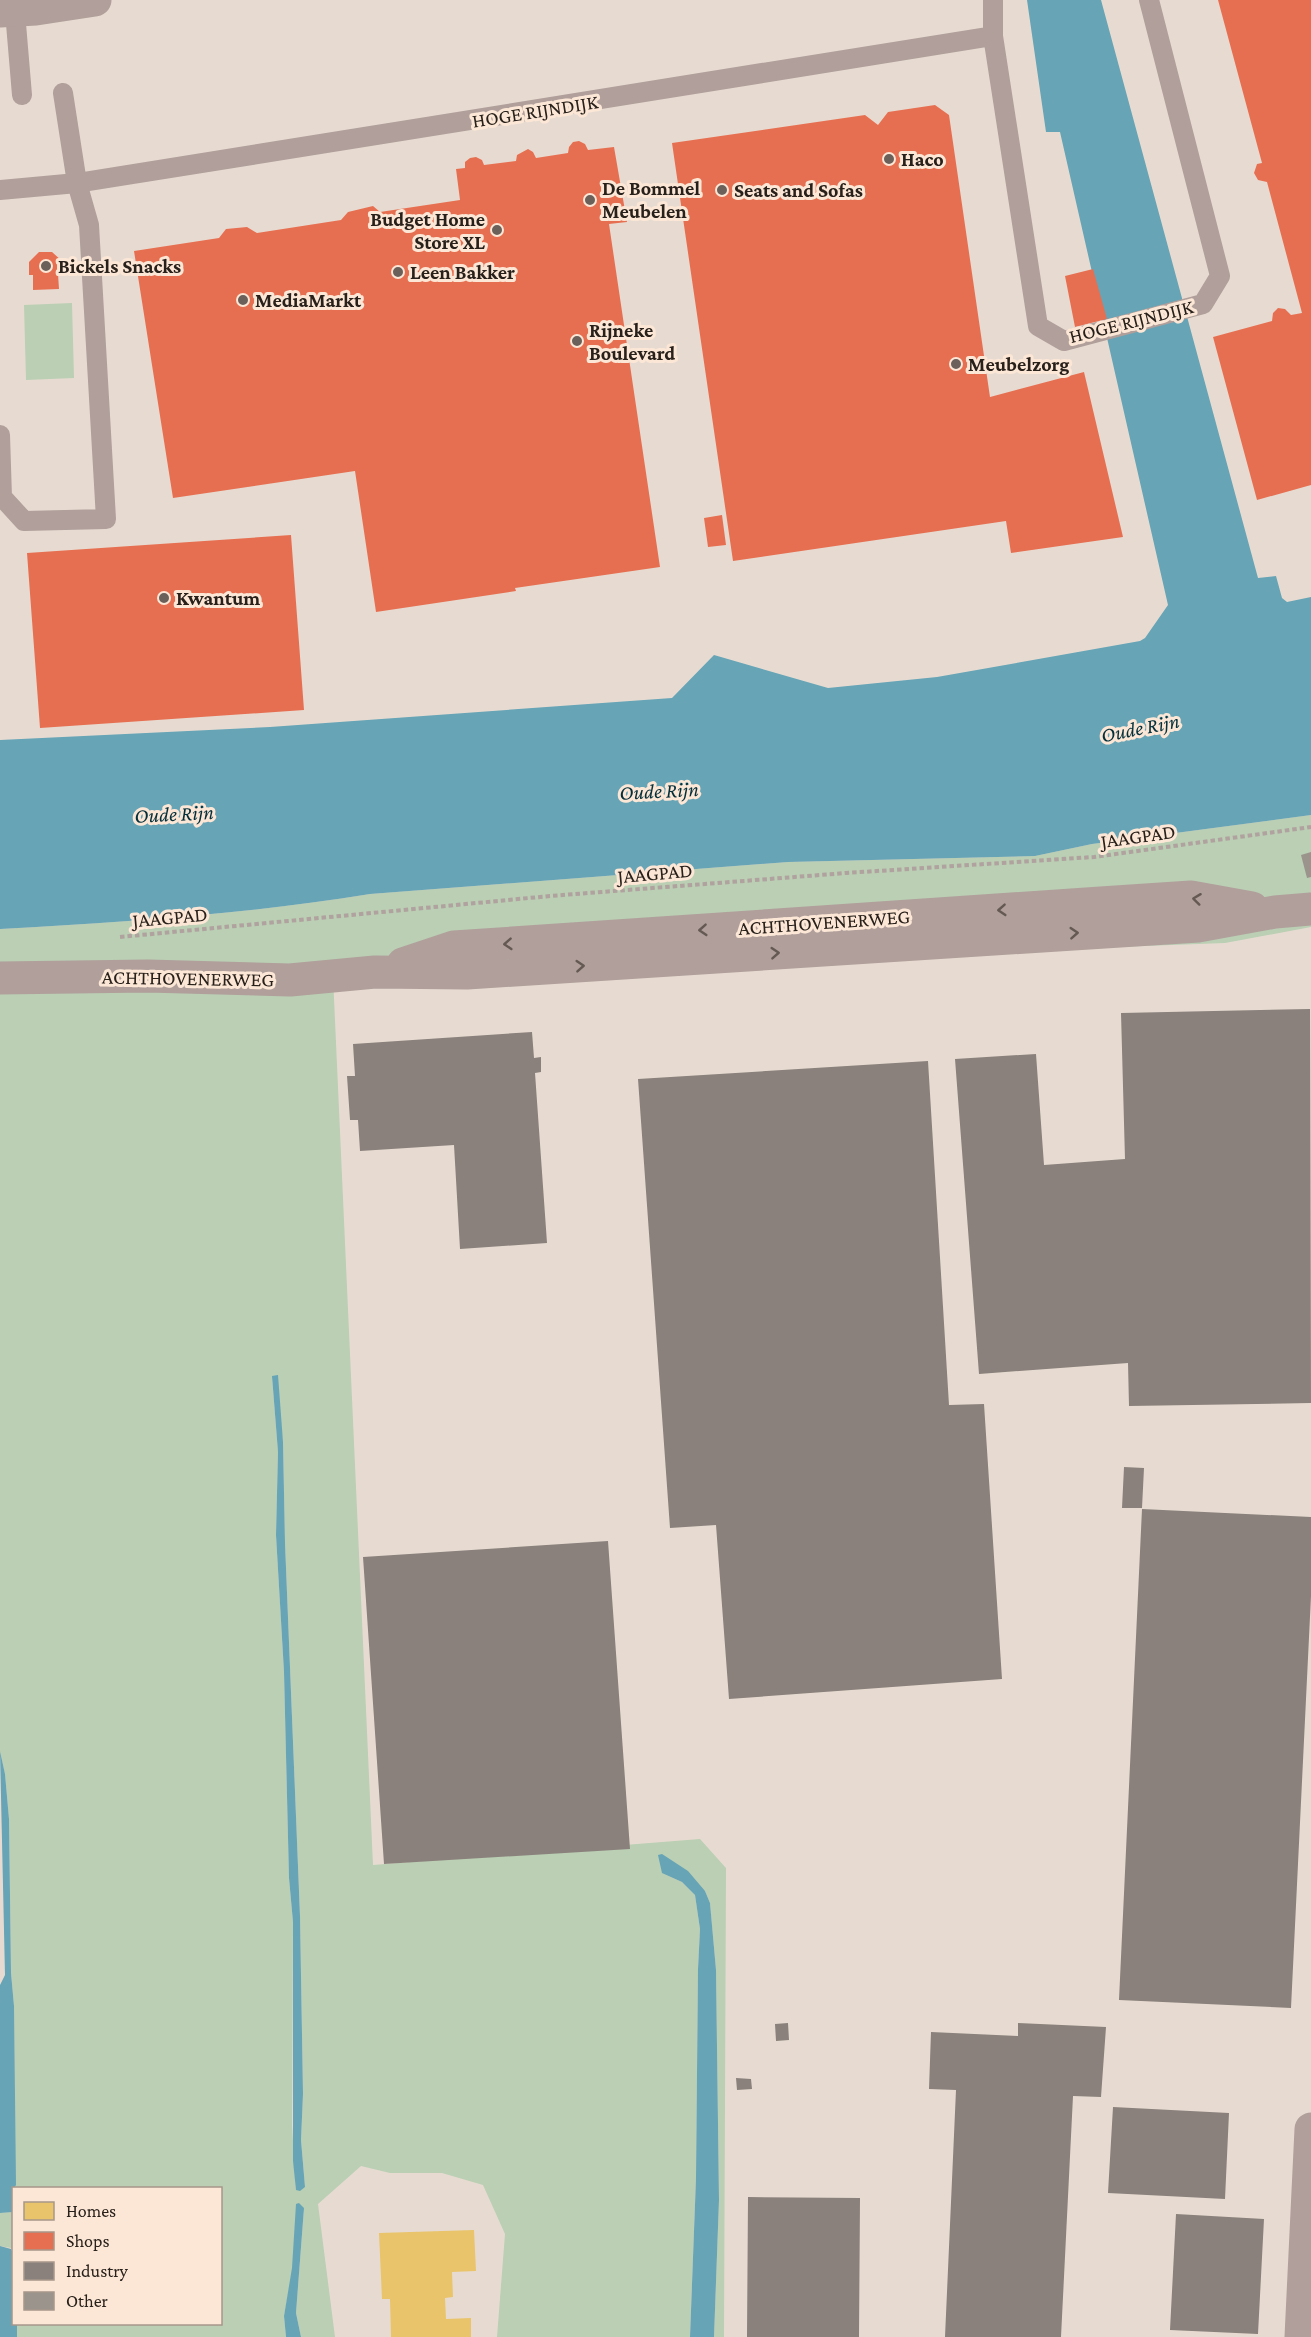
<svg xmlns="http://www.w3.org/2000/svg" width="1311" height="2337" viewBox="0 0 1311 2337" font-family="'Crimson Pro',serif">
	<rect width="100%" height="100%" fill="#e7dbd1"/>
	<path fill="#bacfb4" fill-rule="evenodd" d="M72,303L74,378L26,380L24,305Z
		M1311,815V927L1225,943L333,976L373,1865L700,1839L726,1868L724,2337H714L719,2200L716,1970L710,1903L705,1891L662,1873L682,1882L695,1895L700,1929L698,1969L696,2178L690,2337H497L505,2234L483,2185L442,2173H390L361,2166L318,2204L335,2337H301L296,2313L304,2208L284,2316L286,2337H17V2324H220V2188H15L14,2006L11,1973L9,1819L5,1774L0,1751V929C124,922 248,914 370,894L788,862L1035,856L1092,844ZM272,1376L283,1442L285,1543L300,1916L303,2094L301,2140L305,2187L296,2190L292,2125L293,1922L289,1878L284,1672L276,1535L278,1452Z
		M13,2204V2253L11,2248L0,2246V2213L12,2212Z"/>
	<path fill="#66a4b6" d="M1027,0H1101L1258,578L1276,576L1282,598L1287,602L1311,597V815L1092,844L1035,856L788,862L370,894C248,914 124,922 0,929V740L270,727L672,698L714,655L828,688L937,677L1140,641L1145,638L1168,605L1060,132H1046Z
		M278,1375L283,1442L285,1543L300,1916L303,2094L301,2140L305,2187L300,2191L296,2190L293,2161V1922L289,1878L284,1672L276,1535L278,1452L272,1376Z
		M0,1751L5,1774L9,1819L11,1973L14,2006L16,2185L14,2188L13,2212L0,2213V1985L5,1975Z
		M662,1854L688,1871L705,1891L710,1903L716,1970L719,2200L714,2337H690L696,2178L698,1969L700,1929L695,1895L682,1882L662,1873L658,1855Z
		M299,2203L304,2208L296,2313L301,2337H286L284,2316L292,2268L296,2204Z
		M0,2246L11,2249L13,2253L14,2324H17V2337H0Z"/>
	<path fill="#e9c46a" d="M474,2230L476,2271L452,2272L453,2297L445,2298L446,2319L471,2318V2337H391L390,2299H382L379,2233Z"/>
	<path fill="#e76f51" d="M1218,0H1311V485L1257,500L1213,337L1272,321L1273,313L1278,308L1285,309L1291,315L1302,313L1267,182L1258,180L1254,173L1257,164L1262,163Z
		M935,105L949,115L990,397L1084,372L1123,537L1011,553L1006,521L733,561L672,143L865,115L878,125L888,112Z
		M579,141L585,144L588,150L614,147L627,222L609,224L660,567L515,588L516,591L376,612L355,471L173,498L134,251L219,238L226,229L247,227L257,233L341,220L348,212L373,206L380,212L460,200L456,169L465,168V162L470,158L476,157L482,160L484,165L516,161L517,155L528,149L533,152L536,158L568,153L569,147L573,142Z
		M39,252H52L62,261V275L58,274L59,289L33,290V275H29V262Z
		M1093,269L1107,319L1075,327L1065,276Z
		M722,515L726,545L708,547L704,518Z
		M291,535L304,710L40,728L27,553Z"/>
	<path fill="#8a817c" d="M1310,1009L1311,1403L1129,1406L1128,1363L979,1374L955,1059L1036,1054L1044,1165L1125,1159L1121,1013Z
		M532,1032L534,1058L541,1057V1072L535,1073L547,1243L460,1249L454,1145L360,1151L358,1120H350L347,1076H355L353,1044Z
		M928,1061L949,1405L984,1404L1002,1679L729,1699L716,1525L670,1528L638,1079Z
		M1124,1467L1144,1468L1142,1508H1122Z
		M1142,1509L1311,1517V1596L1291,2008L1119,2000Z
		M608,1541L630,1849L384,1864L363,1557Z
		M788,2023L789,2040L776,2041L775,2024Z
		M1018,2023L1106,2027L1101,2097L1073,2096L1061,2337H945L956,2090L929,2089L931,2032L1018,2036Z
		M736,2078L751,2079L752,2089L737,2090Z
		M1113,2107L1229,2113L1225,2199L1108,2193Z
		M748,2197L860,2198L859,2337H747Z
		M1176,2214L1264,2219L1258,2334L1170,2330Z"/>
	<path fill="#9b948c" d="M1311,852V877L1307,878L1301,855Z"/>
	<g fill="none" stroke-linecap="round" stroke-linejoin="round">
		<path stroke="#b0a29e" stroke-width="4" stroke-dasharray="4.5 3" stroke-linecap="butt" d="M120,937L550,896L846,873L1094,857L1311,827"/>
		<path stroke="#b09f9b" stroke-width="20" d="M15,12L22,95
			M993,36L1038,326L1064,341L1203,304L1220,276L1149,0
			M0,190L77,183L993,36V0
			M0,435L2,497L24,521L106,519L89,225L77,183L63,93"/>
		<path stroke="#b09f9b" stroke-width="33" d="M1301,2337L1311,2129"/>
		<path stroke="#b09f9b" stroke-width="33" d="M0,11L36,9L95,0
			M403,964L454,947L1101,903L1191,897L1252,908
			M0,978L148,976L290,980L375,972L467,973L1198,926L1275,912L1311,909"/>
	</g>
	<defs><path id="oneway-chevron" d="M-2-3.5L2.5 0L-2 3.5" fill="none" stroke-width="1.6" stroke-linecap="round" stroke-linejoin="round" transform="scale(1.5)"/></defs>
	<g stroke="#655954">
		<use href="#oneway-chevron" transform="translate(1197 899) rotate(-173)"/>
		<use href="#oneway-chevron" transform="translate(1002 910) rotate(176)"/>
		<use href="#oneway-chevron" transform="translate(703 930) rotate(176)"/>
		<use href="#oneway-chevron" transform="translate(1074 933) rotate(-4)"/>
		<use href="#oneway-chevron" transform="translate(508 944) rotate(176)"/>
		<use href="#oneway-chevron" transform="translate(775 953) rotate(-4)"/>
		<use href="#oneway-chevron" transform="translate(580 966) rotate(-4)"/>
	</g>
	<g fill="#6b615a" stroke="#fce7d6" stroke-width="2">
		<circle cx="889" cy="159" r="6"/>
		<circle cx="722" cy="190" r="6"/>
		<circle cx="590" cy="200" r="6"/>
		<circle cx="497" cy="230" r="6"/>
		<circle cx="46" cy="266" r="6"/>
		<circle cx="398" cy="272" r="6"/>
		<circle cx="243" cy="300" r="6"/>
		<circle cx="577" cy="341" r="6"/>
		<circle cx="956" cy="364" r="6"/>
		<circle cx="164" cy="598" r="6"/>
	</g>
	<g text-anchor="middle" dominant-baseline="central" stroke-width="6" stroke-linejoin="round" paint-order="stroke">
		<g font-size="20" fill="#28201a" stroke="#fce7d6">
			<text transform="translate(535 111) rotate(-9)">HOGE RIJNDIJK</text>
			<text transform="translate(1131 321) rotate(-14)">HOGE RIJNDIJK</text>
			<text transform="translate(1138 836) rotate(-8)">JAAGPAD</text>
			<text transform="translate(655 873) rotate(-5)">JAAGPAD</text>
			<text transform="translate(170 917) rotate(-5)">JAAGPAD</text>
			<text transform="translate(824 922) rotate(-4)">ACHTHOVENERWEG</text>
			<text transform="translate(188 978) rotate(1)">ACHTHOVENERWEG</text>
		</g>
		<g font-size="20" font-weight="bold" fill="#28201a" stroke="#fce7d6" text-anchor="start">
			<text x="901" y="159">Haco</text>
			<text x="602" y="188">De Bommel<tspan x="602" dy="23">Meubelen</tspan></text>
			<text x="734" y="190">Seats and Sofas</text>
			<text x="485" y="219" text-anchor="end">Budget Home<tspan x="485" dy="23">Store XL</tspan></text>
			<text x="58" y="266">Bickels Snacks</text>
			<text x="410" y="272">Leen Bakker</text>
			<text x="255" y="300">MediaMarkt</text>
			<text x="589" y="330">Rijneke<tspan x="589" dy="23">Boulevard</tspan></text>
			<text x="968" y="364">Meubelzorg</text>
			<text x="176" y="598">Kwantum</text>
		</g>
		<g font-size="21" font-style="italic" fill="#032f3b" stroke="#fce7d6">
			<text transform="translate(1140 728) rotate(-11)">Oude Rijn</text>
			<text transform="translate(659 791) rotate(-3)">Oude Rijn</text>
			<text transform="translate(174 814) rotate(-3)">Oude Rijn</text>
		</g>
	</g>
	<rect x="12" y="2187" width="210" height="138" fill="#fce7d6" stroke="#a7978b" stroke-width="1.5"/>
	<rect x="24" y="2202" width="30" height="18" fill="#e9c46a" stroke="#a7978b" stroke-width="1.5"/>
	<text x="66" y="2217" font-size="18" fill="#28201a">Homes</text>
	<rect x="24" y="2232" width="30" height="18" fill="#e76f51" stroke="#a7978b" stroke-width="1.5"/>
	<text x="66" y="2247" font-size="18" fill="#28201a">Shops</text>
	<rect x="24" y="2262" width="30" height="18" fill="#8a817c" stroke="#a7978b" stroke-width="1.5"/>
	<text x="66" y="2277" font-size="18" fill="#28201a">Industry</text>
	<rect x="24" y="2292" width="30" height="18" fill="#9b948c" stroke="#a7978b" stroke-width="1.5"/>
	<text x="66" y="2307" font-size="18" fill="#28201a">Other</text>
</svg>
